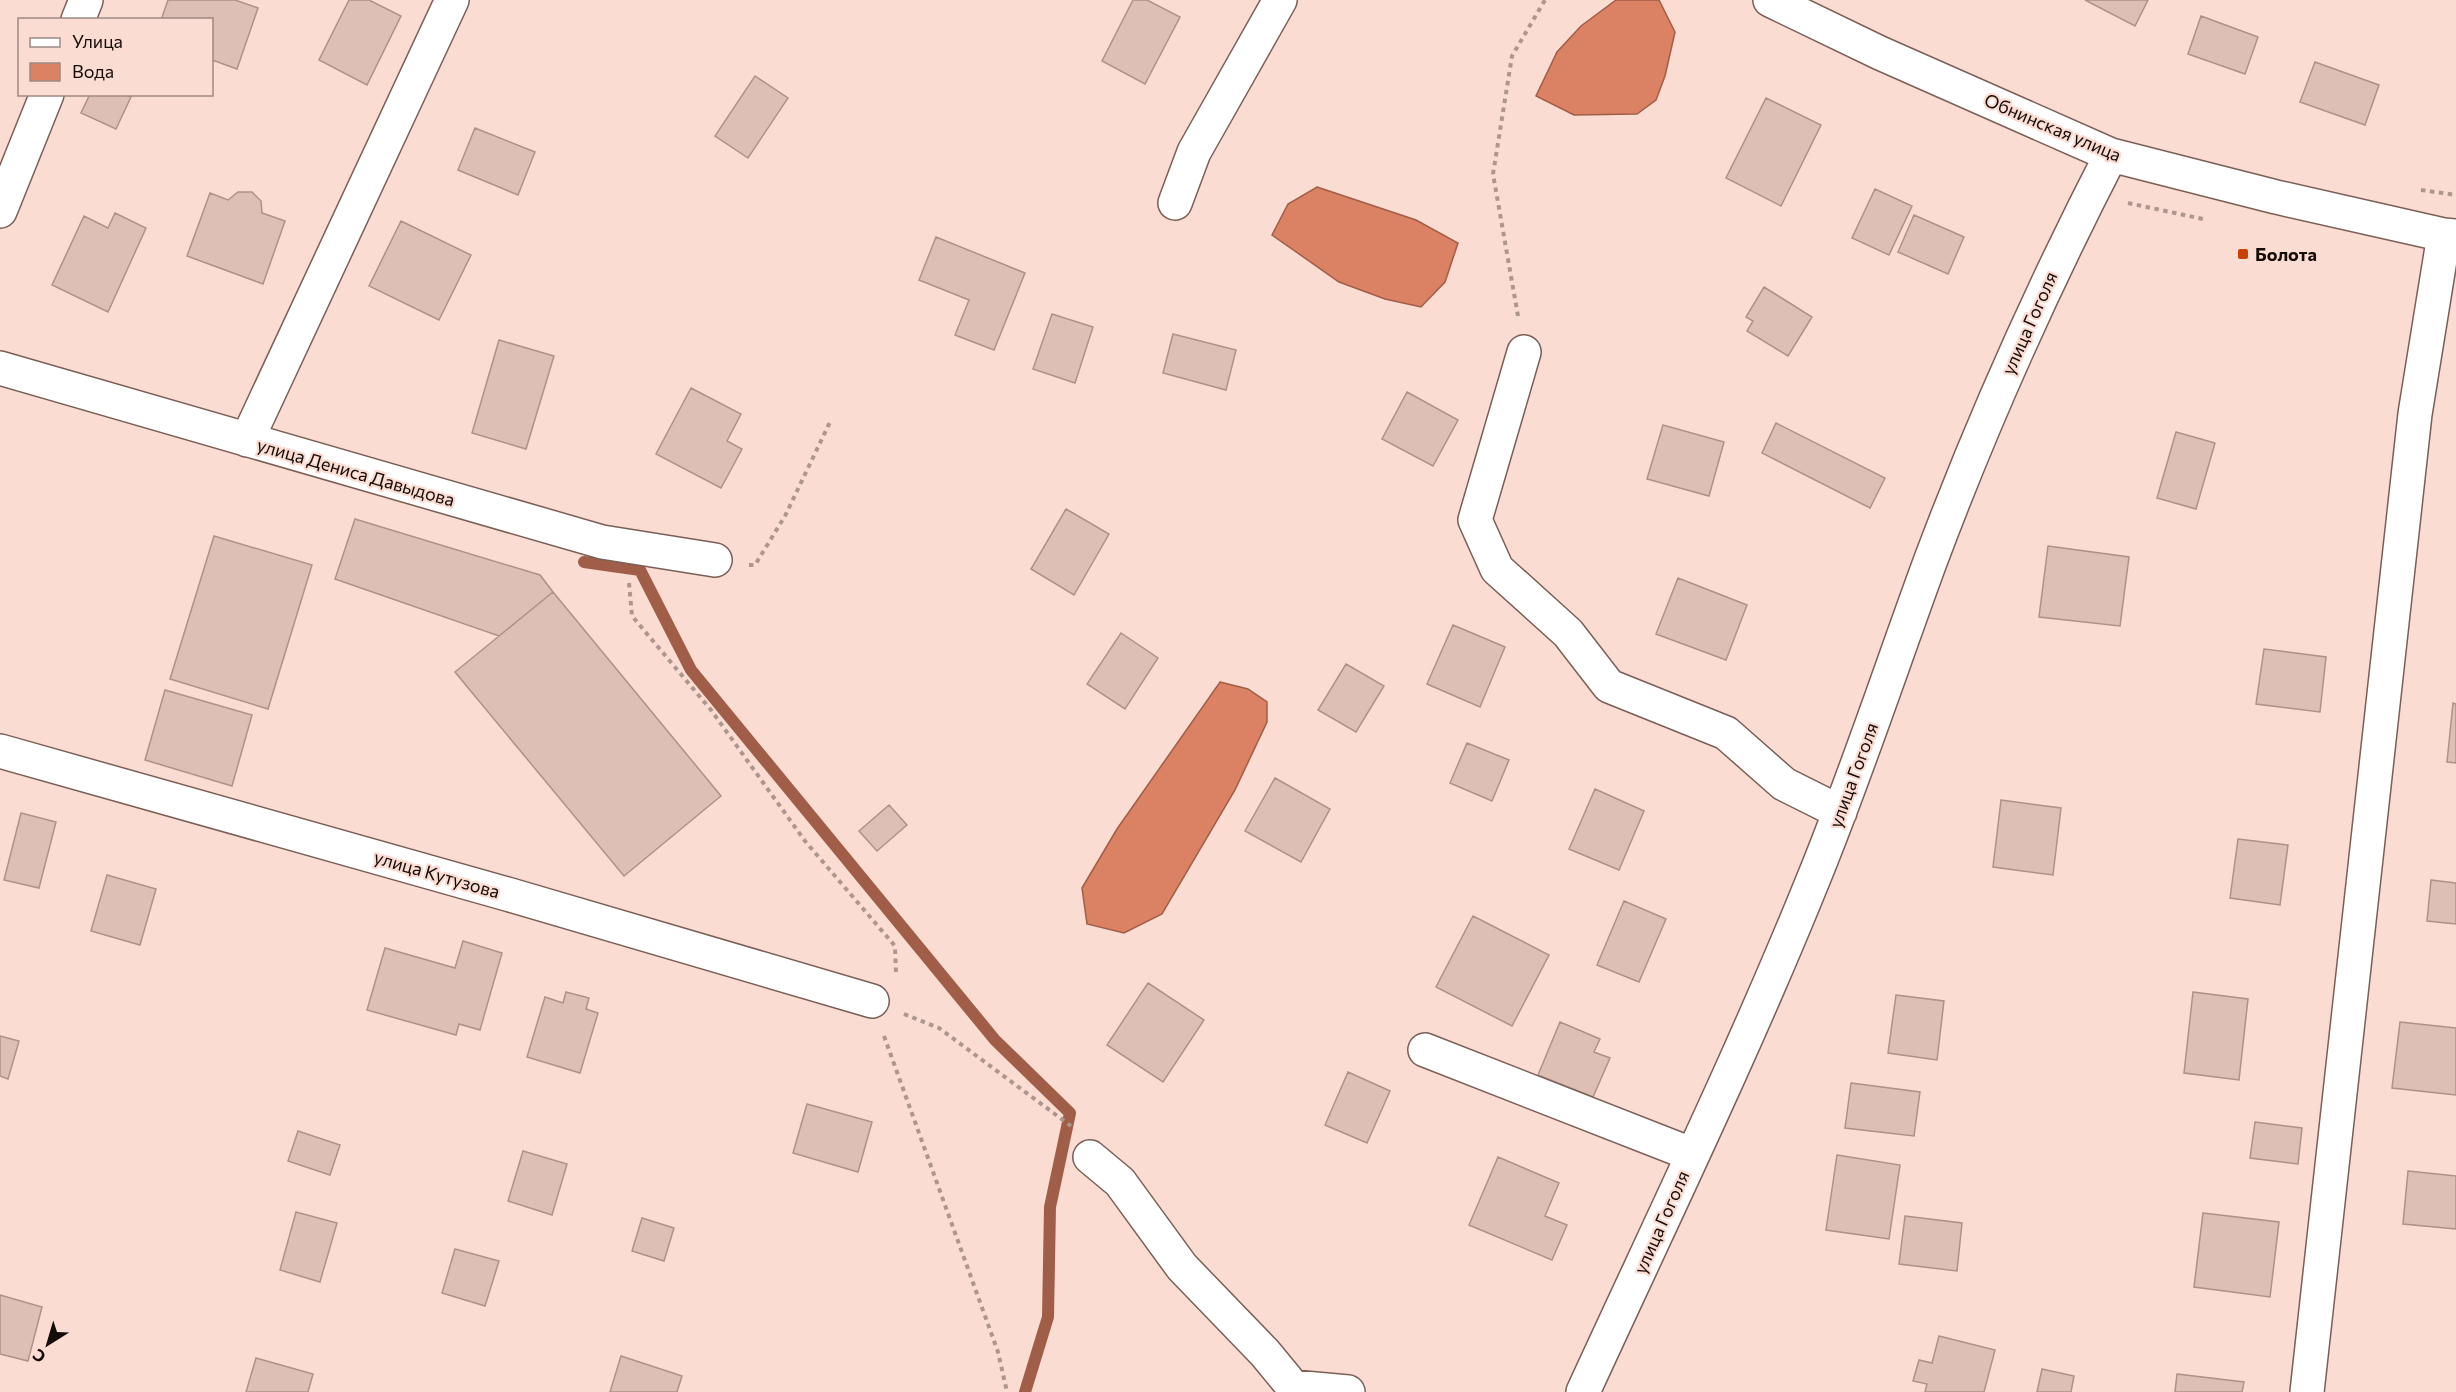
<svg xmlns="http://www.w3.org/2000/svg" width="2456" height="1392" viewBox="0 0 2456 1392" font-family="Commissioner,sans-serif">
	<rect width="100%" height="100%" fill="#fbdcd2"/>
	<path fill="#db8164" stroke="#a05e49" stroke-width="1.5" d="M1616,0H1659L1675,32L1665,76L1656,100L1637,114L1574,115L1536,96L1557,52L1581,26Z
		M1317,187L1416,220L1458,243L1445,282L1421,307L1385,299L1339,282L1272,235L1288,204Z
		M1220,682L1248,689L1267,702V722L1235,790L1162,914L1124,933L1087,924L1082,888L1117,829Z"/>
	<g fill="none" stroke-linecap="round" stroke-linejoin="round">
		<path stroke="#a05e49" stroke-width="12" d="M584,562L640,570L691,670L995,1040L1070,1113L1050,1207L1048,1317L1025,1392"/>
	</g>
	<path fill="#ddbfb5" stroke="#ae9188" stroke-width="1.5" d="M168,0H235L258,8L237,69L212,60V20H161Z
		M349,0H369L401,16L367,85L319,60Z
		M1133,0H1147L1180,17L1145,84L1102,61Z
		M2085,0H2148L2135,26Z
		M2201,16L2258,37L2245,74L2188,54Z
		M2315,62L2379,85L2365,125L2300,102Z
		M755,76L788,98L748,158L715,136Z
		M90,94H124L131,97L116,129L81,113Z
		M1766,98L1821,125L1781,206L1726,178Z
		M475,128L535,152L518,195L458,170Z
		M1875,189L1912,206L1889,255L1852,238Z
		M238,192H252L261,201L262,213L285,221L263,284L187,256L210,193L228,200Z
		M115,213L146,228L108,312L52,285L84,216L108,228Z
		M1914,215L1964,237L1948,274L1898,252Z
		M401,221L471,255L439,320L369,286Z
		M936,237L1025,273L994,350L955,335L969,300L919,280Z
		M1764,287L1812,317L1788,356L1747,331L1753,321L1746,317Z
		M1052,314L1093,327L1075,383L1033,369Z
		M1173,334L1236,350L1226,390L1163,373Z
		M499,340L554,356L526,449L472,433Z
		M691,388L741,414L727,441L742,449L721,488L656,454Z
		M1407,392L1458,420L1433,466L1382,439Z
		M1776,423L1885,478L1870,508L1762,453Z
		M1663,425L1724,442L1709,496L1647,479Z
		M2176,432L2215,443L2196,509L2157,498Z
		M1066,509L1109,534L1074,595L1031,569Z
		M355,519L540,575L553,592L499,636L335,579Z
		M214,536L312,565L268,709L170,679Z
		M2048,546L2129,557L2120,626L2039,617Z
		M1678,578L1747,605L1726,660L1656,634Z
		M553,592L721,796L624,876L455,672Z
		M1453,625L1505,647L1480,707L1427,684Z
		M1121,633L1158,658L1125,709L1087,684Z
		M2264,649L2326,657L2320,712L2256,704Z
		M1346,664L1384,686L1356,732L1318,710Z
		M165,690L252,715L232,786L145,760Z
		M2453,703L2456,704V763L2447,762Z
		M1467,743L1509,760L1492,801L1450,783Z
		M1275,778L1330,809L1301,862L1245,831Z
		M1595,789L1644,811L1619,870L1569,849Z
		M2001,800L2061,808L2053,875L1993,867Z
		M889,805L907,825L877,851L859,831Z
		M21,813L56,822L39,888L4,880Z
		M2238,839L2288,845L2280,905L2230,898Z
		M107,875L156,889L140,945L91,931Z
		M2431,880L2456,883V924L2427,921Z
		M1624,901L1666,919L1639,982L1597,965Z
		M1473,916L1549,955L1512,1026L1436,987Z
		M463,941L502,953L480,1030L459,1024L456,1035L367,1010L385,948L455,968Z
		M1148,983L1204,1020L1163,1082L1107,1045Z
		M566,992L589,998L586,1009L598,1013L580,1073L527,1057L545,997L563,1003Z
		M2193,992L2248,999L2239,1080L2184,1073Z
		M1896,995L1944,1001L1937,1060L1888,1053Z
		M1560,1022L1600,1039L1594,1052L1610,1058L1593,1097L1538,1075Z
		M2400,1022L2456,1028V1095L2392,1088Z
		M0,1036L19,1041L8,1079L0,1076Z
		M1348,1072L1390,1091L1367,1143L1325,1125Z
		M1851,1083L1920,1092L1914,1136L1845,1128Z
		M807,1104L872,1122L858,1172L793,1153Z
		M2255,1122L2302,1128L2298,1164L2250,1158Z
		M298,1131L340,1145L330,1175L288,1161Z
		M523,1151L567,1164L552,1215L508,1201Z
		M1837,1155L1900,1165L1889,1239L1826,1230Z
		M1498,1157L1559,1183L1545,1216L1567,1225L1552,1260L1469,1225Z
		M2408,1171L2456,1176V1229L2403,1224Z
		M296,1212L337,1223L320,1282L280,1270Z
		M2203,1213L2279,1222L2270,1297L2194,1287Z
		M1905,1216L1962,1223L1957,1271L1899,1264Z
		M642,1218L674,1228L664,1261L632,1251Z
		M455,1249L499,1261L485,1306L442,1293Z
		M0,1295L42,1307L28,1361L0,1354Z
		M1939,1336L1995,1350L1984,1392H1925L1927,1384L1913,1381L1919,1360L1932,1363Z
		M621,1356L682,1376L677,1392H610Z
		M256,1358L313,1374L308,1392H246Z
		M2042,1369L2074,1376L2071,1392H2037Z
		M2177,1374L2244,1382L2242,1392H2175Z"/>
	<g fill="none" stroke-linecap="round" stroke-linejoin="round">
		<g stroke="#7a5f57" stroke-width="36">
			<path id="minor" d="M1770,0L1880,53L2111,155L2276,197L2444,235L2456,236
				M78,20L86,0
				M1175,203L1194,152L1280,0
				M0,211L47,94
				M1524,352L1475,520L1497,569L1568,633L1609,686L1726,733L1784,784L1840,812
				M0,368L602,542L715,560
				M247,440L452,0
				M0,751L507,894L872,1001
				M1425,1050L1691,1154
				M1090,1157L1120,1182L1182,1267L1265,1353L1293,1387L1348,1392
				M1583,1392C1661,1222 1743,1053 1813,880C1856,775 1891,668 1930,562C1982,423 2043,287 2111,155
				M2307,1392L2415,414L2444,235"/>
		</g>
		<path stroke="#ad968e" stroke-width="4" stroke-dasharray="4.5 4.5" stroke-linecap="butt" d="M2421,190L2456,195
			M2128,203L2203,219
			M1518,316L1493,174L1512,56L1545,0
			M749,565H755L785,516L831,420
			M629,583L632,616L711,710L805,841L895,946L896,974
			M904,1014L939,1028L1071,1126
			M884,1036L998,1352L1007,1392"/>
		<use href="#minor" stroke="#fff" stroke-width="33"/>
	</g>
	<rect fill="#c84205" stroke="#fbdcd2" stroke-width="2" x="2237" y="248" width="12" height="12" rx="3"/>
	<g text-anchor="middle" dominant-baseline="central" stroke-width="4.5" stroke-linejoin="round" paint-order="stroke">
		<g font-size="18" fill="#150c09" stroke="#fbdcd2">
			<text transform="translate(2053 127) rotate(23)">Обнинская улица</text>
			<text transform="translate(2029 323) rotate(-66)">улица Гоголя</text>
			<text transform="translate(356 472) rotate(16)">улица Дениса Давыдова</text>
			<text transform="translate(1853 775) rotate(-70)">улица Гоголя</text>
			<text transform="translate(437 874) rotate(16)">улица Кутузова</text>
			<text transform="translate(1661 1222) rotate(-66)">улица Гоголя</text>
		</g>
		<g font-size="18" font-weight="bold" fill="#150c09" stroke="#fbdcd2" text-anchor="start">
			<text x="2255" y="254">Болота</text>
		</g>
	</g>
	<rect x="18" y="18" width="195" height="78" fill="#fbdcd2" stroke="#9f8982" stroke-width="1.5"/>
	<rect x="30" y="38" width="30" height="9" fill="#ffffff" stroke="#9f8982" stroke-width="1.5"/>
	<text x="72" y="48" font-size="18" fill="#150c09">Улица</text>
	<rect x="30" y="63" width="30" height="18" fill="#db8164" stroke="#9f8982" stroke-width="1.5"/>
	<text x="72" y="78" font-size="18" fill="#150c09">Вода</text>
	<g transform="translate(48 1344) rotate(217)" stroke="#fbdcd2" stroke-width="4.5" paint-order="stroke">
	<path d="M0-4.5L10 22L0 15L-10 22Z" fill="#150c09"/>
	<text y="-9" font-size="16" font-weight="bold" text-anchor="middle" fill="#150c09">С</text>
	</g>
</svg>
